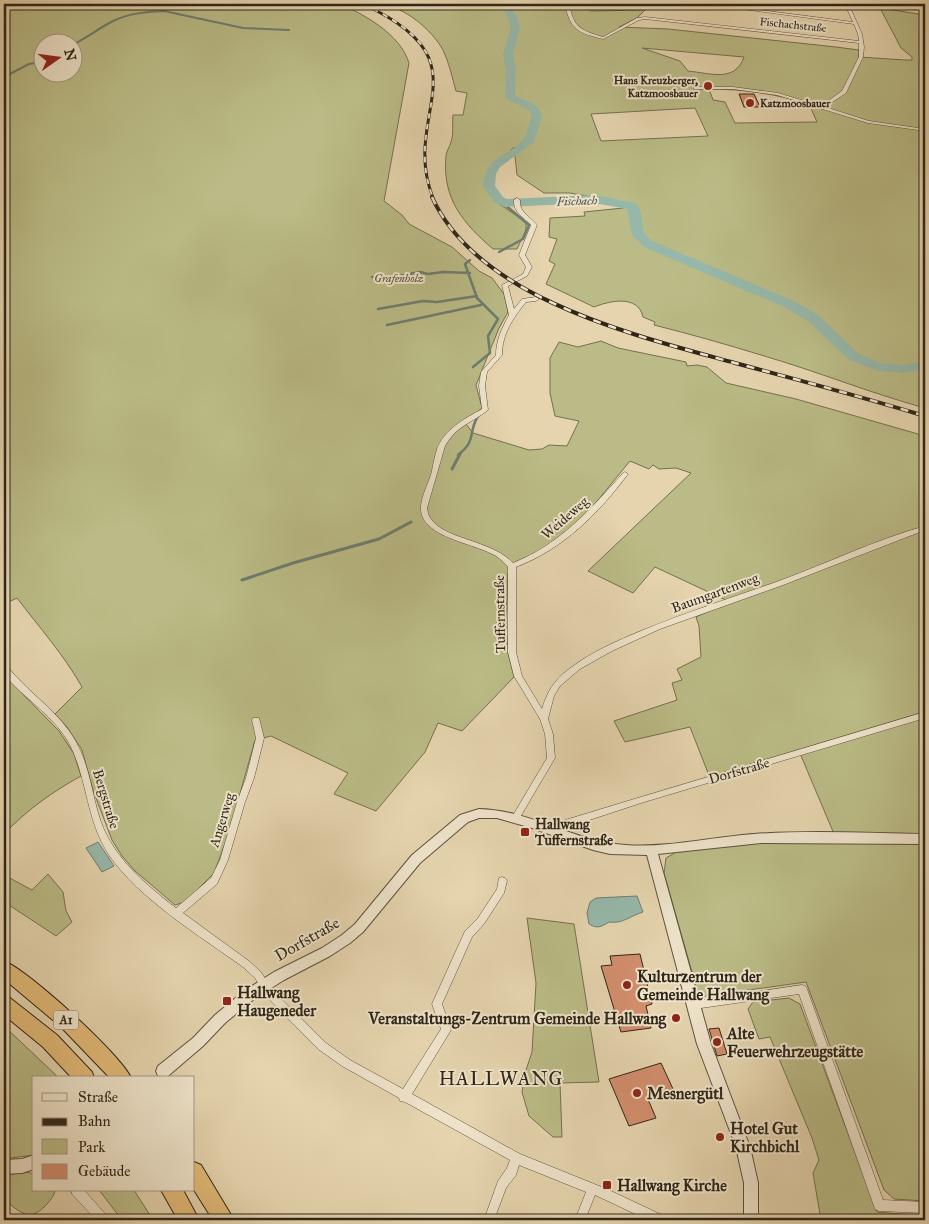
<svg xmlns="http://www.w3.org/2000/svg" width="929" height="1224" viewBox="0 0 929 1224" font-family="'IM FELL Great Primer',serif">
	<rect width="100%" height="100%" fill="#e5d4ae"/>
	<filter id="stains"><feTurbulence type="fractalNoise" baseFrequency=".004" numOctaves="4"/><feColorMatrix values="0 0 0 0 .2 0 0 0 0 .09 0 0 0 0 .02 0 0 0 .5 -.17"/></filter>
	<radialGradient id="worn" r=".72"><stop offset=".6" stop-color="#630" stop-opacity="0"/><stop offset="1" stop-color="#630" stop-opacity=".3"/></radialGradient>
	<path fill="#babb86" stroke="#747050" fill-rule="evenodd" d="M4,4H341C366,16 400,34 409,63L384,201L402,215L409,224L452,247L479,271L492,278L504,294L508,312L499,328L476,385L482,408L465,423L473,433L529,450L542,449L549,445L567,446L579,421L555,416L550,393V358L559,342L578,347L601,341L618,348L686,362L687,366L697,365L707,367L726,383L796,399L925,436V1201L894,1199L884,1190L806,982L699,997L664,873L666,858L678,851L767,842L837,841L799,751L710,778L690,727L625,742L614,721L677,700L672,683L682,680L677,669L701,657L699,626L696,617L730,602L655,567L633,593L588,571L691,473L676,468L659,469L653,465L649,469L630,461L584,517L544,549L515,562L508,573L506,625L508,653L514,677L462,731L438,723L425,752L376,811L334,794L348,773L271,736L255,740L229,833L214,873L185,902L175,905L135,871L122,856L112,840L94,793L82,750L67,727L55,714L82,687C64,655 39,627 17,598L4,604ZM42,42H72V72H42Z
		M382,4H586L590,11L645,10L637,18L619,27L668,29L836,47L859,50V57L905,60H912V57L901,48L880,8L925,15V408C870,393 816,371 761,355C725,344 690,334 654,325L655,322L643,317C638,294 609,301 594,307L546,284L555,264L549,261L557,239L549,237L550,218L585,216L584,212L623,208L619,202L570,193H544L517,175L514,147L488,174L485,186L495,201L526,222V230L517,249H493C463,223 442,199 446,156C446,151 450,147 451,142C454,134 452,123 453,115H463L467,93L456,91C452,77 449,62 443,50C432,30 404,6 381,5ZM642,48L744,57C735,83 710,73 688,71L680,61ZM709,89C744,89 776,94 809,104L817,122L735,123L725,102L713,100ZM695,108L708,136L601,141L591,114Z
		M4,675L59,731L74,754L81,776C52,792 27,810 4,834Z
		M48,874L63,892L66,911L72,922L56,936L9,905L4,903V875L32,890Z
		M527,918L574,924L599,1082L560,1083L562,1137H553L529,1116L522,1092L525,1073L532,1052L536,983Z
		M789,998L800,1004L877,1212L925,1216V1220H821L813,1173L819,1160L812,1138L770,1037L759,1039L748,1009L753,1002Z
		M4,1026L59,1078H34V1155L4,1159Z
		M27,1172L34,1174V1190L55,1191C54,1199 36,1218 27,1215C19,1212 11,1205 4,1200V1175Z
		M99,1190H134L153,1220H122Z"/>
	<path fill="#96b8aa" stroke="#6d7e70" d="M98,842L114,866L102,872L86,848Z
		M637,896L643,912C630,916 623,924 609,922C601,927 597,929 589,924L587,913L590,902L596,898Z"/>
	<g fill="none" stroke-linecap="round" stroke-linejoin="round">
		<path stroke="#6d7e70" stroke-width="2" d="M164,11L243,28L289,30
			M72,45C87,38 99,28 113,21C130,13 146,12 164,11L158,4
			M4,77L29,64L42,62"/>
		<path stroke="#6d7e70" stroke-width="2.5" d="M499,200L529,225L523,239L499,252
			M470,260L465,264L477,298L498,319L488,336L490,353L473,367
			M372,277L388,278L420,272L428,274L443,272L470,273
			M378,309L423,301L437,302L477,296
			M387,325L481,305
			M458,455C478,439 467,434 478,416"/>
		<path stroke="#6d7e70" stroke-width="3" d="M452,469L460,454
			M242,580L293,563L379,539L411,522"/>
		<path fill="#96b8aa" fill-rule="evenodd" d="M500,4H509L517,17L520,28L513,54L516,70L515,96L537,106L542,116L534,142L500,167L496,174L495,186L503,197L507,199L594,195L635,203L640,209L644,234L652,241L794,301L818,315L859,354L880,363L904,365L925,361V369L904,373L878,371L849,360L808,321L784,307L644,247L632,235L627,209L594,203L505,207L495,203L483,186C486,156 504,159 522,141C527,136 529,123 532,116L529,110L505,98L506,70L503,54L511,28L508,17Z"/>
	</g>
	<path fill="#d38e6d" stroke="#2f2619" d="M739,94H754L760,107H744Z
		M640,954L652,1004L646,1006L651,1028L621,1032L601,966L612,965L610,956Z
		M719,1028L727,1054L717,1056L709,1029Z
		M661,1063L673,1089L647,1097L656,1118L629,1126L609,1079Z"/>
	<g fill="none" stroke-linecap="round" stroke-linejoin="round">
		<g stroke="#5c523e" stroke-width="1">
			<path id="minor" d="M565,4H569C574,28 580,30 603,37L637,18L645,17L859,41L858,34L854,24L705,4H714L853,22L847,9L824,4H831L850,7L862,34L864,47L863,57L846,93L825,107L869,121L925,129V131L868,123L777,95L733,89H695L693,88L695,87H733L778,93L821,106L842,91L859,57V43L645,19L639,20L603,39C579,33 570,30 565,4Z
				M517,198L520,200C519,213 530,216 537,225L525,255L532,267L527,276L508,286L514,309L522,299L536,297L539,299L536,301L526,302C513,318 502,334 502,355L487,372L485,386L488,410C472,423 457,425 445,446L427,508C428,512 428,516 431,519C445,540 492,540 513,563C559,545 591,509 623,473L625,472L628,474C598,514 563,549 516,567V652L522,676L542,709C547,692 554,680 569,669C591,652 617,641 643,630C687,612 734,597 779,581C828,563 875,540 925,526V530L783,585L660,629L612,651L580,669L560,686L554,696L548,719L553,734L555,758L519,819L516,821L513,819L512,817L547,758L545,734L540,719L514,676L508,652V567C503,561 498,556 490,553C471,543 420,536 421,508C421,496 429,483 432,471C433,464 435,456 437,449C445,429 464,419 482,409L479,386L481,372L496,355C496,340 502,328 509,315L502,285L523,274L526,267L519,255L531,225C524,217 513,213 514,200Z
				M4,665L7,666C28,693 60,712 76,742C90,767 92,796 101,822C114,858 146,885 176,908L211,878L220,860L237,802L246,778L256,738L252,720L253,718H259L264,738L254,778L245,802L228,860L217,884L183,913L249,961L261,972L272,990L326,1043L350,1060L403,1089L441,1029L432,1004L465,931L478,918L497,889L499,878L502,877L505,878L507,881L504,893L484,924L472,937L442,1004L451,1030L412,1094L520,1154L609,1190L664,1216L665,1220H648L595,1195L585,1220H575L586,1192L519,1165L516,1175L506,1188L494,1220H484L498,1181L507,1168L510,1160L405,1102L400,1101L399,1098L342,1066L318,1049L266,996L255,978L243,967C200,936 139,899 109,855C86,820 88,781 70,745C56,718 28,701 8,679L4,673Z
				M925,712V718L641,803L565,828C562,833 560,838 554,836L553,833L559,822L562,821L641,797Z
				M802,985L805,986L807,989L883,1200L925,1202V1213L879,1211L875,1209L799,994L694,1009L691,1008L689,1005L691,1002L694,1001Z
				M71,1190H84L107,1216L108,1220H96L72,1194Z"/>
		</g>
		<g stroke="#5c523e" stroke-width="2">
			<path id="tertiary" d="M479,809C531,810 574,842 626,845C668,848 711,837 754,834C811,830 869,833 925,834V844L761,843L658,854L711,1044L750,1147L758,1183V1220H744V1183L736,1147L697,1044L647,855L610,854L593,850L532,828L497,818H479L468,822L420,863L363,932L350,943L330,956L284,980L254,999L225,1023L203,1046L168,1076L163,1077L158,1076L156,1071L158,1066L193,1038L215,1015L244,991L274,972L322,948L342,935L355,924L412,855L460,815Z
				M34,1155V1169L22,1173L4,1174V1160L22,1159Z"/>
		</g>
		<g stroke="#2f2619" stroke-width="2">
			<path id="motorway" d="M4,961C28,970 121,1055 131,1078H110L60,1026L4,979Z
				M4,996L10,998L57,1035L92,1072L94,1078H72L43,1047L4,1015Z
				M194,1162L201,1165L234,1220H213L194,1190Z
				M161,1190H183L199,1220H178Z"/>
		</g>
		<use href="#minor" fill="#eee3ca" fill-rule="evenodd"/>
		<use href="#tertiary" fill="#eee3ca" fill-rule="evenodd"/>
		<use href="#motorway" fill="#e2ba77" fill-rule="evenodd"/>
		<g stroke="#2f2619" stroke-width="3">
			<path id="rail-far1" d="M363,4C490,63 399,111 433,198"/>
		</g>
		<g stroke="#2f2619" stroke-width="4">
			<path id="rail" d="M432,197C478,299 637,336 735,363C799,380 862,397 925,416"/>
		</g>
		<use href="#rail-far1" stroke="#eee3ca" stroke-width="2" stroke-dasharray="5.5" stroke-linecap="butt"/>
		<use href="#rail" stroke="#eee3ca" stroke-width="2.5" stroke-dasharray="8" stroke-linecap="butt"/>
	</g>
	<g fill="#8f2418" stroke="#eee3ca" stroke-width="2">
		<circle cx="708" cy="86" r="5"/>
		<circle cx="750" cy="103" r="5"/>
		<rect x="520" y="827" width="10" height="10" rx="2.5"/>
		<circle cx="627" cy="985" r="5"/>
		<rect x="222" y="996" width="10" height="10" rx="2.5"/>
		<circle cx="676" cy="1018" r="5"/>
		<circle cx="717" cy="1042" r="5"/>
		<circle cx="637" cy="1093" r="5"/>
		<circle cx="720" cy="1137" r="5"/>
		<rect x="602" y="1180" width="10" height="10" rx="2.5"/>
	</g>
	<g text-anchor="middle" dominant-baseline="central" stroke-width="4" stroke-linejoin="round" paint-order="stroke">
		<g font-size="11" fill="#2f2619" stroke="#eee3ca">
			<text transform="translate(793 25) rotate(6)">Fischachstraße</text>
		</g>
		<g font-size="11" font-weight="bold" fill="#2f2619" stroke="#eee3ca" text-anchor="end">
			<text x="698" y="80">Hans Kreuzberger,<tspan x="698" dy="13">Katzmoosbauer</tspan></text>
			<text x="760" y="103" text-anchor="start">Katzmoosbauer</text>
		</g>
		<g font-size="11" font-style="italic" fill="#524b34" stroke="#eee3ca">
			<text x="399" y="278">Grafenholz</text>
		</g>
		<g font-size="12" font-style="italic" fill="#494a3d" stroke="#eee3ca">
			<text transform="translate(577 201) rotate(-2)">Fischach</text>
		</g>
		<rect fill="#eee3ca" stroke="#685f4e" stroke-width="1" x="53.5" y="1010.5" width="25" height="19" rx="4"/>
		<g font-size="12" font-weight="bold" fill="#2f2619">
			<text x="66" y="1020">A1</text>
		</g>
		<g font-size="14" fill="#2f2619" stroke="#eee3ca">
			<text transform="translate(565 518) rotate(-41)">Weideweg</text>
			<text transform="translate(715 593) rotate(-20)">Baumgartenweg</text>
			<text transform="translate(500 614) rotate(-91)">Tuffernstraße</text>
			<text transform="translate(739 771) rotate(-16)">Dorfstraße</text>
			<text transform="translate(106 799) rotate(73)">Bergstraße</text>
			<text transform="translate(222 820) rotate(-73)">Angerweg</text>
		</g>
		<g font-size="14" font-weight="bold" fill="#2f2619" stroke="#eee3ca" text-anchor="start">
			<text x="535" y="824">Hallwang<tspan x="535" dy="16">Tuffernstraße</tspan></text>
		</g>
		<g font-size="16" fill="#2f2619" stroke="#eee3ca">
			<text transform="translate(307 939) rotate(-30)">Dorfstraße</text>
		</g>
		<g font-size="16" font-weight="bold" fill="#2f2619" stroke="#eee3ca" text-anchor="start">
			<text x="637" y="976">Kulturzentrum der<tspan x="637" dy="18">Gemeinde Hallwang</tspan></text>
			<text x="237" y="992">Hallwang<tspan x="237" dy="18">Haugeneder</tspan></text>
			<text x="666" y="1018" text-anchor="end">Veranstaltungs-Zentrum Gemeinde Hallwang</text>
			<text x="727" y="1033">Alte<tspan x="727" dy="18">Feuerwehrzeugstätte</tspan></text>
			<text x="647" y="1093">Mesnergütl</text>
			<text x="730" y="1128">Hotel Gut<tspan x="730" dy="18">Kirchbichl</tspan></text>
			<text x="617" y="1185">Hallwang Kirche</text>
		</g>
		<g font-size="19" letter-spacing="1" fill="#2f2619" stroke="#eee3ca">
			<text x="501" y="1078">HALLWANG</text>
		</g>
	</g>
	<rect width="929" height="1224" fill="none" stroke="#e5d4ae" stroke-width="20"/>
	<rect x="5" y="5" width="919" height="1214" fill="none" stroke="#2f2619" stroke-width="2.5"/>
	<rect x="10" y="10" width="909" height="1204" fill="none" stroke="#2f2619"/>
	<rect x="32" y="1076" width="162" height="115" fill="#eee3ca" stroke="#a29783"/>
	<rect x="42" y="1093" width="25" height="8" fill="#eee3ca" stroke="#a29783"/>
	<text x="78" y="1102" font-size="15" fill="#2f2619">Straße</text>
	<rect x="42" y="1118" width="25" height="8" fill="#2f2619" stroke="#a29783"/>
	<text x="78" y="1126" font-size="15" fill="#2f2619">Bahn</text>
	<rect x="42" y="1139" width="25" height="15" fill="#babb86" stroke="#a29783"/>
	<text x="78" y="1152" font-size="15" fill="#2f2619">Park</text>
	<rect x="42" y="1164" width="25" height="15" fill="#d38e6d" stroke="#a29783"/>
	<text x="78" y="1176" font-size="15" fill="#2f2619">Gebäude</text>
	<g transform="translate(58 58) rotate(76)"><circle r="24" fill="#eee3ca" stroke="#a29783"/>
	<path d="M0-4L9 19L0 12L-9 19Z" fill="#8f2418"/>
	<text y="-8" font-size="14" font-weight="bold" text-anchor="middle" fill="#2f2619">N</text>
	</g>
	<rect width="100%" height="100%" filter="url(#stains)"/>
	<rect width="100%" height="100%" fill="url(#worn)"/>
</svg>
